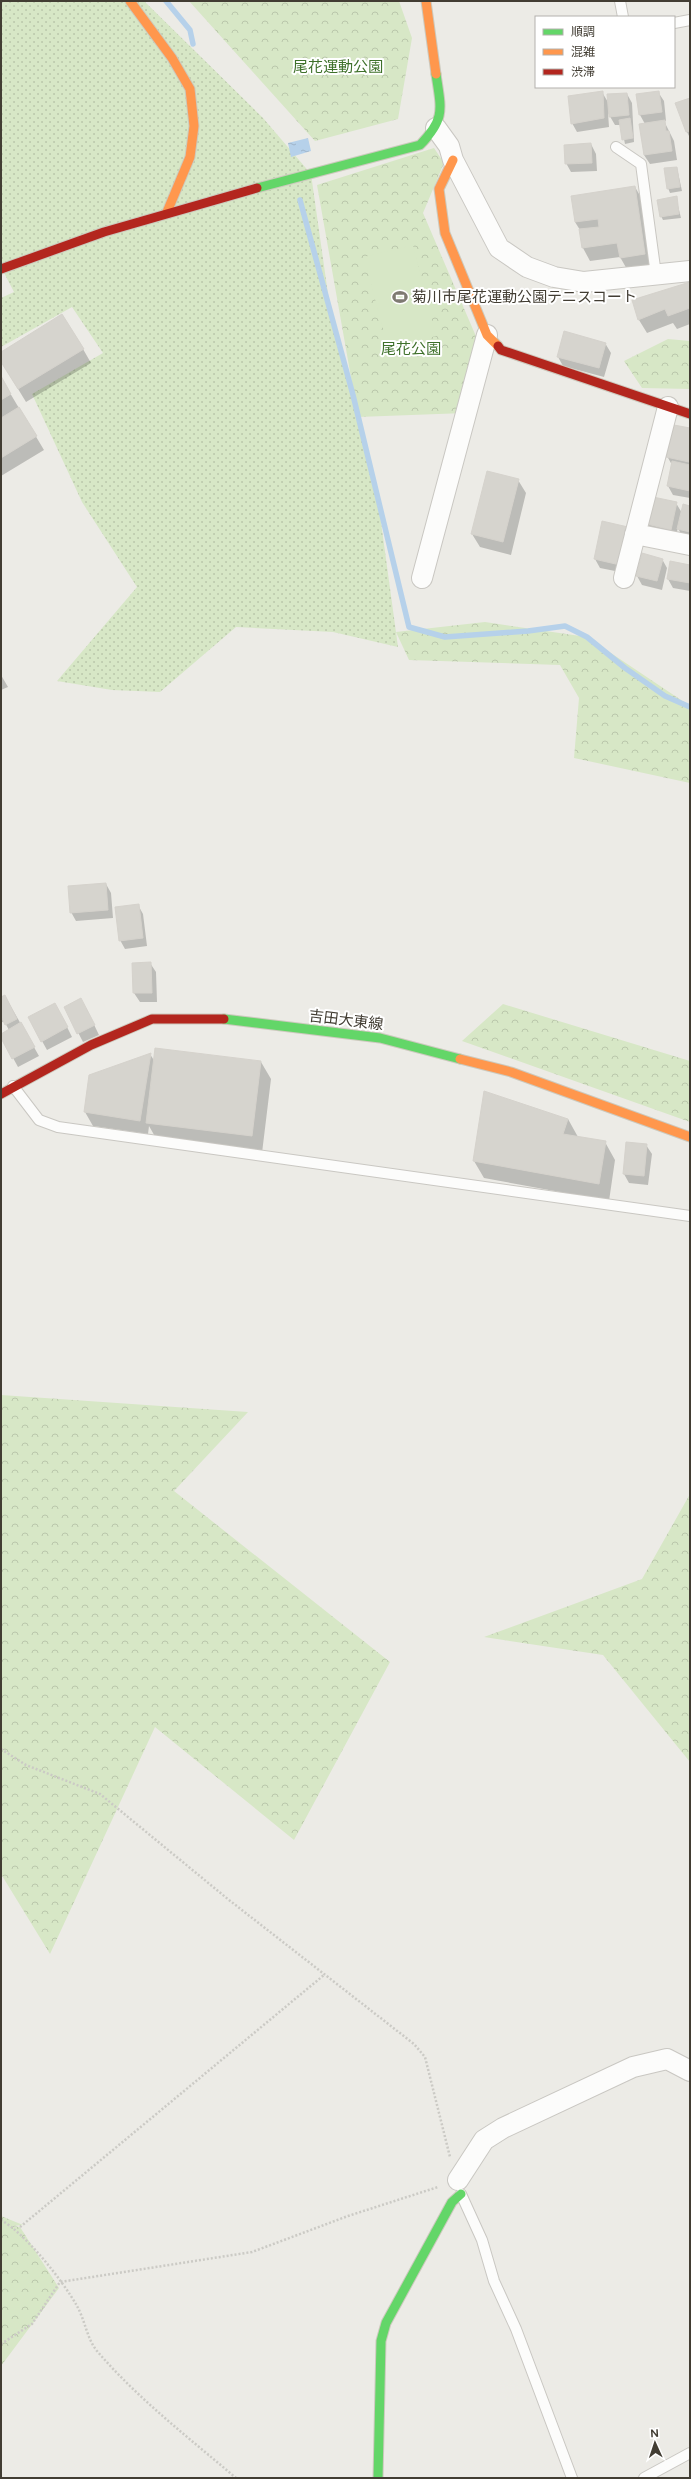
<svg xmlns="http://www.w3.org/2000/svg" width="691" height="2479" viewBox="0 0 691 2479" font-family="Figtree,'Noto Sans JP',sans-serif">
	<defs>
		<pattern id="grass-dots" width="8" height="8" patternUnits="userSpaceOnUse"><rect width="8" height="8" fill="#d7e7c6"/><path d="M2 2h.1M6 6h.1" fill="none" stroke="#bac7ab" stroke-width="1.8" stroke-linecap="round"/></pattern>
		<pattern id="forest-crowns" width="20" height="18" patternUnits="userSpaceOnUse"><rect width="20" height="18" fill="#d7e7c6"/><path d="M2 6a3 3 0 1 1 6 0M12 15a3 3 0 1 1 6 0" fill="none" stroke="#bac7ab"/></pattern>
		<pattern id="water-ripples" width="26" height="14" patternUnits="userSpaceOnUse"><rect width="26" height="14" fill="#b6d1ea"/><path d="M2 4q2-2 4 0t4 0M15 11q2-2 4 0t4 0" fill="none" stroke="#9eb4c9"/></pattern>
	</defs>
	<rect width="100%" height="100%" fill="#ecebe6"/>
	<path fill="url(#grass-dots)" d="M1,1H144L263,118L311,174L331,315L377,493L398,647L333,632L236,627L160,692L112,690L57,681L137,587L82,502L32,394L103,353L72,307L1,347V298L14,292L1,267Z"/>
	<path fill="url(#forest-crowns)" d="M189,1H399L412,38L398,119L315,141Z
		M434,148L444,163L423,213L478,341L465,413L358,417L317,185Z
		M668,339L690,341V389L642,388L624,361Z
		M485,622L587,637L690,706V783L574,758L579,698L560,665L409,660L396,632Z
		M503,1004L690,1061V1122L462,1041Z
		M1,1395L248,1412L174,1491L390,1662L294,1840L155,1727L50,1954L1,1874Z
		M690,1494V1762L603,1655L484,1637L642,1579Z
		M1,2216L23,2225L13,2226L20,2227L59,2288L1,2366Z"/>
	<path fill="#d7e7c6" d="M413,245L436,336L388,348L364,257Z"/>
	<path fill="url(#water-ripples)" d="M308,138L311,151L291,157L288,143Z"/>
	<path fill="#0003" d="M602,92L609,104L627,94L632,103L634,142L625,144L621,125H615L608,113L609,127L577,132L572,123Z
		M658,92L664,101L666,121H664L674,141L677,160L650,164L644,155L640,125L645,124L640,115L638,95Z
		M690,99V138L687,132Z
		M591,144L596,154L597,171L571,172L566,163Z
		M677,168L682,191L670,193L668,188Z
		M635,187L643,201L652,268L628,271L620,257L590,261L583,248L580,230L575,222Z
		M676,198L681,218L663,220L661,216Z
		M690,283V324L677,329L673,323L647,333L639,320L633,300Z
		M605,343L611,353L604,377L563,366L558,357Z
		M83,349L91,363L26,402L1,361V353Z
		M1,378L44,450L1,476Z
		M674,426L690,429V498L673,495L668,486L672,465L667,456Z
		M518,480L526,493L511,555L480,547L472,534Z
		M676,503L682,513L690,507V540L683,538L678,528L675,538L653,533L648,524Z
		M603,522L625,573L600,568L595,559Z
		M662,559L667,568L662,590L642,585L637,576Z
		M690,566V591L673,588L668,579Z
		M1,675L8,687L1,690Z
		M106,884L111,893L113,918L76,921L71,912Z
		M138,905L143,914L147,946L125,949L120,940Z
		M150,963L156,972L157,1002H140L134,993L133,964Z
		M5,996L39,1056L18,1067L1,1036L9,1030L4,1021L1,1023V998Z
		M65,1007L86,1008L99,1035L83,1042Z
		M60,1013L72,1037L47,1050L42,1041Z
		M150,1054L155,1062H261L271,1079L262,1153L157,1140L149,1126L148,1134L93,1126L85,1112Z
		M568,1119L578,1137L605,1142L615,1160L609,1201L484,1178L474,1161Z
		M646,1145L652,1154L648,1185L629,1183L624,1174Z"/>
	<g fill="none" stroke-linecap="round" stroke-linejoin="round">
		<path stroke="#b6d1ea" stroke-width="5.5" d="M166,1L190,30L193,44
			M300,200L353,395L409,627L445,637L528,631L565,626L587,637L625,668L665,696L690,707"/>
	</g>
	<path fill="#d6d4ce" stroke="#d5d2cc" d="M603,91L604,118L571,124L568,96Z
		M659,91L662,112L639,115L636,94Z
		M627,93L629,115L609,117L607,94Z
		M690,98V131L686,132L675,103Z
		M630,118L633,138L622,140L619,120Z
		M665,120L666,131H669L672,151L644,155L639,124Z
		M591,143L592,163L565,164L564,145Z
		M677,167L680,187L667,189L664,168Z
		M635,186L645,254L620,258L617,243L582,248L579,229L599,227L598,219L575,222L571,196Z
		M677,196L679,214L660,217L657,200Z
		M690,282V308L668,316L665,309L638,320L632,300Z
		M62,314L84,349L18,389L1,362V352Z
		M564,331L606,343L599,368L557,357Z
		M1,376L11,394L1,400Z
		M19,407L37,436L1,458V418Z
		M674,425L690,428L689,462L666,457Z
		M672,461L690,465V491L667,486Z
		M487,471L519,479L503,542L471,534Z
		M653,497L677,502L671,530L647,524Z
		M683,504L690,506V532L677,529Z
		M602,521L628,527L620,565L594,559Z
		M642,553L663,559L657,581L636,576Z
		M670,561L690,565V583L667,579Z
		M106,883L108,910L70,913L68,886Z
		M139,904L143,938L119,941L115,907Z
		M151,962L152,993H133L132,963Z
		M5,995L17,1019L5,1025L1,1016V997Z
		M81,998L95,1025L77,1034L64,1007Z
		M55,1003L68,1027L41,1042L28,1017Z
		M21,1022L35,1047L12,1059L1,1038V1034Z
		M155,1048L261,1061L252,1136L146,1123Z
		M151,1053L140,1121L84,1112L89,1075Z
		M484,1091L568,1119L563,1134L606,1141L599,1184L473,1161Z
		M626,1142L647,1144L644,1176L623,1174Z"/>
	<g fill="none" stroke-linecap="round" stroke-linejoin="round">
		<g stroke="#c9c7c2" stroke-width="12">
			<path id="lane" d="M620,1L623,17
				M674,23L690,20
				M616,147L641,164L656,275
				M13,1086L39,1120L58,1127L690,1216
				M461,2194L482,2240L494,2281L516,2329L572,2478
				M644,2478L690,2453"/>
		</g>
		<g stroke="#c9c7c2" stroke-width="22">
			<path id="street" d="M436,128L449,146L453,160L499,248L527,267L554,277L584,282L690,271
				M635,534L690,545
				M422,578L487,335
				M624,578L668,407
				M458,2180L484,2140L503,2128L633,2067L667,2059L690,2071"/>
		</g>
		<g stroke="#ccc9bd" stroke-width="11">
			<path id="fast" d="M257,188L420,145C446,118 441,109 436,74
				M224,1019L380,1038L460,1059
				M378,2478L381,2341L386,2323L452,2202L461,2194"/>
		</g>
		<g stroke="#ccc9bd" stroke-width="11">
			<path id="slow" d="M130,1L172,58L190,89L194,126L190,157L167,212
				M426,1L436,74
				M453,160L439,189L445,233L487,335L498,346
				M460,1059L511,1072L690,1137"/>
		</g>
		<g stroke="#ccc9bd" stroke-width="11">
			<path id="jam" d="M1,269L104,232L257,188
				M498,346L501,350L690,414
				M1,1094L91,1045L152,1019H224"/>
		</g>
		<path stroke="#cbcac5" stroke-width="2.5" stroke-dasharray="2 2" stroke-linecap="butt" d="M1,1749L26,1765L100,1794L229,1900L414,2044L425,2057L450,2157
			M1,2220C26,2234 63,2281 77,2306C85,2320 87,2339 97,2351C138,2399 188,2437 236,2478
			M20,2227L324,1975
			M1,2344L32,2324L60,2282L252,2252L348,2216L438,2187"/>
		<use href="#lane" stroke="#fcfcfb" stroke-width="10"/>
		<use href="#street" stroke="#fcfcfb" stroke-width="20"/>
		<use href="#fast" stroke="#63d668" stroke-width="9"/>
		<use href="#slow" stroke="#ff974d" stroke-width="9"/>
		<use href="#jam" stroke="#b3261e" stroke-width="9"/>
	</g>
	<defs>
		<g id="stadium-bare" transform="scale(1.2)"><path d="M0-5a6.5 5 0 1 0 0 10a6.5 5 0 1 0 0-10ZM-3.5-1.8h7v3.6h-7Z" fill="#7e7a72" stroke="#fff" stroke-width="2.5" paint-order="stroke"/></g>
	</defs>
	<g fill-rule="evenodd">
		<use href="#stadium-bare" x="400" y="297"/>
	</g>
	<g text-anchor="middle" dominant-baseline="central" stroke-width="4" stroke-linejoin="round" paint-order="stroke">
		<g font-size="15" fill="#3e702a" stroke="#fff">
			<text x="338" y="67">尾花運動公園</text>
			<text x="411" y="349">尾花公園</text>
		</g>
		<g font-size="15" fill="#423d33" stroke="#fff" text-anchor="start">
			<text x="412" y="297">菊川市尾花運動公園テニスコート</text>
		</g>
		<g font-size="15" fill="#423d33" stroke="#fff">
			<text transform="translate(346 1020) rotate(7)">吉田大東線</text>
		</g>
	</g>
	<rect width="691" height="2479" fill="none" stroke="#423d33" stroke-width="4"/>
	<rect x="535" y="16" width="140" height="72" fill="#ffffff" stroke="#b3b1ad"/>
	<rect x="543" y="29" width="20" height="6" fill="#63d668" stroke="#b3b1ad"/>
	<text x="571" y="36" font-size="12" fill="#423d33">順調</text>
	<rect x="543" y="49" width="20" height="6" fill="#ff974d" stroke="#b3b1ad"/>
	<text x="571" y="56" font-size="12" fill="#423d33">混雑</text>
	<rect x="543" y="69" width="20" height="6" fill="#b3261e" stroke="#b3b1ad"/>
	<text x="571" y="76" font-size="12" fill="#423d33">渋滞</text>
	<g transform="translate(655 2443) rotate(357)" stroke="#ffffff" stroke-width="3" paint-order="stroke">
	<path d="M0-3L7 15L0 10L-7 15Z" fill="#423d33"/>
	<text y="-6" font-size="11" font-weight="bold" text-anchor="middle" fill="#423d33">N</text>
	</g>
</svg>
